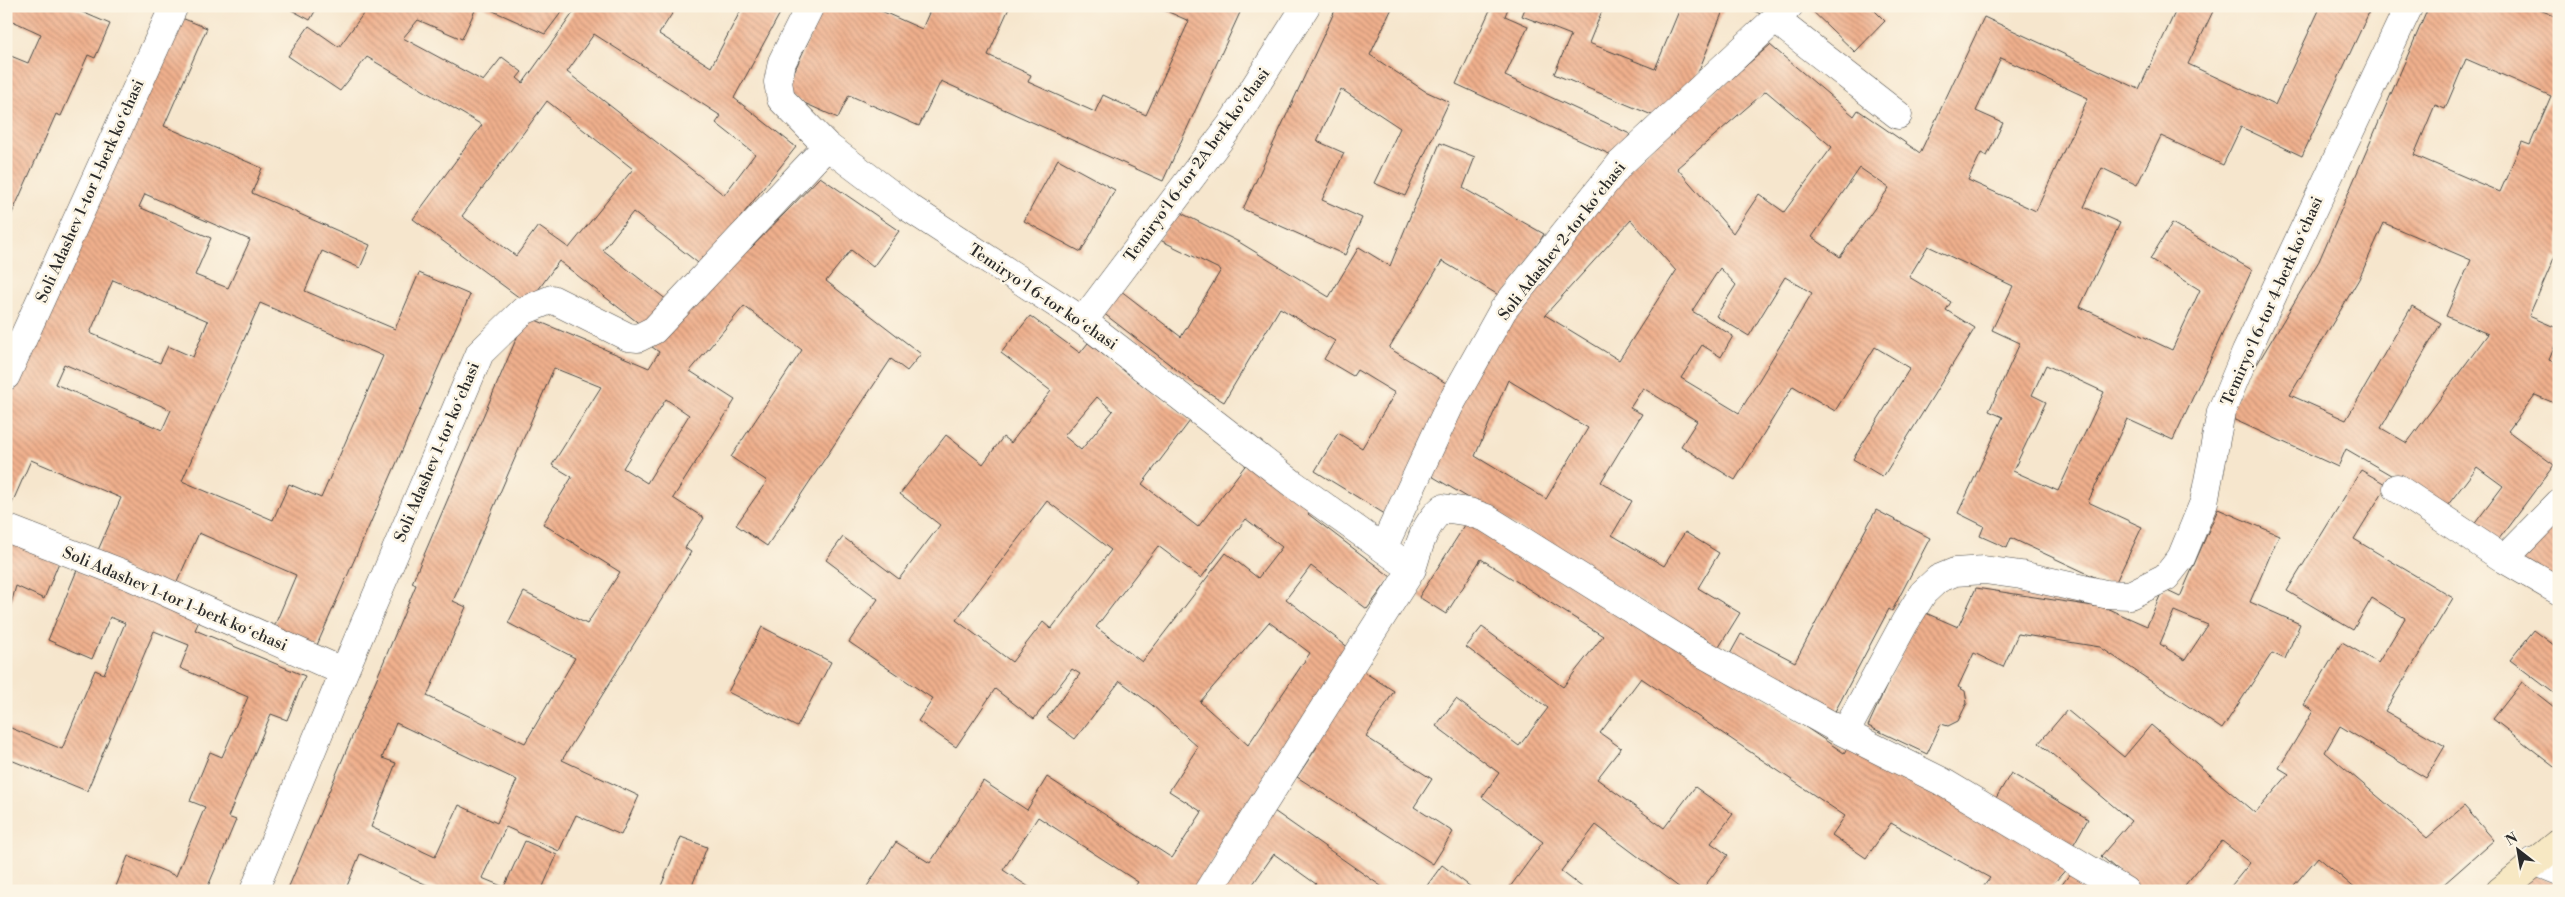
<svg xmlns="http://www.w3.org/2000/svg" width="2565" height="897" viewBox="0 0 2565 897" font-family="'Libre Bodoni',serif">
	<defs>
		<pattern id="building-back-hatch" width="6" height="6" patternUnits="userSpaceOnUse" patternTransform="scale(1.25)"><rect width="6" height="6" fill="#f0b08d"/><path d="M-1 5l2 2M0 0l6 6M5-1l2 2" fill="none" stroke="#c38f73"/></pattern>
	</defs>
	<rect width="100%" height="100%" fill="#fcf5e5"/>
	<filter id="ink" filterUnits="userSpaceOnUse"><feTurbulence type="fractalNoise" baseFrequency=".02" numOctaves="2"/><feDisplacementMap in="SourceGraphic" scale="10" xChannelSelector="R" yChannelSelector="G"/><feConvolveMatrix kernelMatrix="1 2 1 2 8 2 1 2 1" color-interpolation-filters="sRGB"/></filter>
	<filter id="wash" filterUnits="userSpaceOnUse"><feTurbulence type="fractalNoise" baseFrequency=".0096" numOctaves="4" result="noise"/><feDisplacementMap in="SourceGraphic" scale="20" xChannelSelector="R" yChannelSelector="G"/><feGaussianBlur stdDeviation="1.12" result="paint"/><feColorMatrix in="noise" values="0 0 0 0 0 0 0 0 0 0 0 0 0 0 0 0 0 1.4 0 .05"/><feComposite in="paint" operator="in"/></filter>
	<g filter="url(#wash)">
		<rect width="100%" height="100%" fill="#f6e6cd"/>
		<g id="blocks">
			<path fill="url(#building-back-hatch)" fill-rule="evenodd" d="M6,6H68L110,24L95,58L88,55L61,116L56,114L6,227V102L10,94L6,92V54L28,63L41,34L6,18Z
				M284,6H318L310,20Z
				M369,6H477L462,39L418,20L403,38L483,81L502,57L522,72L517,78L523,83L578,6H677L659,34L711,67L743,6H784L734,98L796,147L702,266L633,212L603,250L672,304L650,332L559,261L528,304L413,219L482,125L367,57L340,91L288,56L309,26L339,47ZM594,34L721,116L716,123L755,154L724,195L567,72ZM547,101L633,169L569,248L538,226L516,256L462,216Z
				M482,6H566L545,34Z
				M824,6H870L922,29L932,6H1010L988,55L1031,75L1028,82L1095,112L1103,95L1146,115L1189,21L1155,6H1243L1163,181L941,81L919,126L849,95L838,118L784,94Z
				M1337,6H1393L1370,55L1425,91L1449,102L1405,196L1374,183L1400,128L1341,89L1317,141L1344,153L1322,200L1362,218L1345,255L1243,209Z
				M1483,6H1509L1505,16L1528,26L1505,76L1630,134L1618,158L1456,84L1490,10Z
				M1526,6H1604L1589,43L1655,69L1681,6H1725L1693,85L1659,118L1554,74L1571,35L1522,16Z
				M1743,6H1764L1761,14Z
				M1807,6H1870L1885,21L1855,52Z
				M2178,6L2215,7L2188,64L2275,105L2321,6H2372L2302,156L2241,127L2223,165L2161,136L2137,185L2102,168L2084,207L2120,223L2080,307L2172,350L2200,290L2150,259L2172,223L2252,270L2173,440L2127,419L2088,502L2142,527L2114,586L2011,538L2007,548L1980,536L1984,526L1958,513L2003,417L1989,411L2020,343L1992,330L2013,286L1928,246L1909,277L1951,302L1946,310L1975,328L1883,477L1853,459L1910,368L1875,347L1835,411L1793,386L1735,480L1681,446L1697,421L1643,388L1630,408L1642,414L1601,482L1632,501L1612,535L1664,566L1685,532L1719,553L1698,588L1740,613L1719,647L1425,472L1490,324L1631,165L1770,45L1854,116L1858,110L1920,153L1984,17L2139,89ZM2001,58L2088,98L2036,211L1968,180L1981,153L1987,156L2003,123L1976,111ZM1766,91L1832,147L1784,212L1759,194L1733,233L1677,168ZM1860,168L1889,188L1840,257L1812,237ZM1631,220L1676,271L1619,360L1545,315ZM1720,268L1736,285L1716,316L1749,336L1785,277L1812,293L1739,413L1681,378L1702,345L1721,357L1733,336L1692,311ZM2046,365L2104,392L2058,491L2013,471L2046,402L2032,395ZM1508,380L1588,428L1546,499L1475,456Z
				M2429,6H2531L2559,18V258L2555,256L2529,316L2559,329V336L2549,360L2559,364V405L2535,395L2508,431L2554,465L2493,547L2470,530L2503,486L2477,467L2444,510L2415,489L2346,449L2338,467L2226,416L2319,261ZM2466,59L2551,96L2530,145L2522,142L2500,192L2414,155L2435,105L2445,109ZM2384,223L2471,260L2446,316L2488,334L2407,443L2381,428L2441,323L2412,306L2346,420L2290,395L2359,279Z
				M174,15L207,28L164,126L262,168L252,193L370,245L360,268L322,251L305,291L395,329L419,273L470,295L314,652L271,634L296,575L199,533L173,591L95,557L121,498L31,460L6,517V399ZM145,194L250,240L228,288L195,275L211,238L139,207ZM113,280L208,321L193,357L168,346L160,363L90,333ZM260,303L383,356L321,498L289,484L273,520L182,481ZM64,364L171,410L162,430L55,384Z
				M1440,143L1475,157L1463,188L1544,234L1505,299L1442,261L1389,348L1454,388L1388,516L1315,471L1338,433L1362,448L1395,393L1357,370L1353,376L1324,359L1335,341L1280,308L1224,402L1195,384L1098,309L1116,287L1181,337L1221,270L1160,240L1175,210L1239,242L1329,297L1359,247L1390,266Z
				M1058,159L1115,190L1081,252L1024,221Z
				M820,177L899,231L873,267L851,250L826,281L921,354L907,371L891,359L767,546L736,525L767,481L731,457L802,350L744,306L690,371L735,400L673,498L704,518L685,548L691,552L562,760L639,796L621,835L576,815L559,851L506,827L482,878L504,887L525,841L557,855L541,891H440L360,854L345,891H287L416,585L412,583L526,316L649,368L659,352L652,347L739,241L750,249ZM554,368L601,387L552,465L572,477L543,524L620,572L587,624L524,592L508,623L575,658L525,743L427,696L466,607L453,601ZM666,399L689,415L647,483L623,468ZM396,723L517,780L497,823L459,805L435,857L371,827L396,763L382,758Z
				M1030,316L1080,353L1088,343L1190,421L1142,484L1198,527L1251,458L1314,506L1308,514L1391,577L1367,609L1311,566L1286,599L1354,652L1254,797L1193,891H1132L1138,882L1038,817L1003,870L1035,891H864L896,842L930,863L983,781L1027,810L1047,777L1172,858L1202,812L1169,791L1198,747L1152,705L1120,681L1075,739L1047,718L1080,674L1072,669L1034,719L995,689L956,747L918,721L933,699L849,642L878,599L826,560L843,537L899,579L940,525L900,494L946,435L983,464L1003,437L1011,443L1051,391L1001,353ZM1097,397L1113,411L1081,450L1064,436ZM1047,501L1111,550L1051,629L1043,622L1012,662L956,620ZM1246,519L1282,547L1258,578L1226,553L1142,662L1096,627L1158,546L1201,578ZM1269,622L1310,653L1248,745L1200,702Z
				M2361,470L2387,485L2354,539L2453,598L2385,711L2445,746L2426,778L2340,726L2325,752L2427,838L2464,806L2494,840L2436,891H2358L2318,857L2289,891H2227L2250,863L2222,841L2180,891H2142L2101,856L2131,821L2039,743L2067,710L2124,757L2151,725L2255,813L2289,774L2279,768L2313,711L2304,705L2342,642L2378,663L2405,618L2372,598L2353,630L2287,591Z
				M2218,509L2279,535L2250,602L2300,624L2285,659L2272,653L2222,729L2100,647L2018,634L2003,667L1974,653L1958,687L1965,691L1967,703L1958,721L1948,726L1941,724L1927,754L1868,726L1921,611L1958,627L1976,588L2106,608L2147,626L2163,589L2180,597ZM2174,611L2208,625L2185,660L2160,644Z
				M2559,509V586L2517,560Z
				M1876,510L1930,538L1892,611L1889,609L1830,721L1724,665L1741,634L1795,662Z
				M1467,522L1672,637L1844,753L1852,741L2069,866L2047,891H1980L1990,878L1891,823L1866,858L1832,835L1845,816L1641,678L1600,733L1621,748L1597,779L1664,828L1695,787L1733,814L1711,843L1728,855L1701,891H1684L1596,825L1561,871L1587,891H1507L1543,842L1482,797L1499,773L1436,726L1456,699L1519,746L1548,708L1466,647L1482,627L1563,687L1603,636L1481,559L1446,614L1419,597Z
				M6,532L62,555L44,599L16,586L7,618Z
				M80,563L200,619L195,630L305,676L287,720L271,714L228,817L236,820L206,891L115,889L128,856L176,876L205,807L190,801L210,752L222,757L248,697L180,668L189,645L154,631L87,791L6,758V726L62,749L95,670L104,674L125,623L110,617L92,659L48,640Z
				M762,627L831,662L797,727L728,692Z
				M2534,630L2559,649V697L2510,660Z
				M1356,667L1394,691L1366,737L1432,779L1414,807L1453,832L1433,864L1297,777L1317,747L1309,742Z
				M2522,682L2559,711V770L2493,719Z
				M2011,773L2088,819L2071,849L1993,803Z
				M1274,811L1388,891H1311L1316,884L1274,854L1248,891H1218Z
				M681,837L707,847L690,891H659Z
				M1442,865L1476,891H1423Z
				M2073,870L2106,891H2057Z
				M2528,871L2559,885V891H2506Z"/>
		</g>
	</g>
	<g filter="url(#ink)">
		<use href="#blocks" fill-opacity="0" stroke="#494743" stroke-width="1"/>
		<g fill="none" stroke-linecap="round" stroke-linejoin="round">
			<g stroke="#494743" stroke-width="29">
				<path id="street" d="M810,6L782,62L778,82L781,99L827,146L908,207L1083,321L1293,484L1412,569
					M1776,20L1898,115
					M1083,321L1230,126L1306,6
					M6,376L174,6
					M2397,488L2504,559L2559,591
					M6,528L132,577L344,672
					M1383,548L1449,407L1503,310L1620,164L1789,6
					M2504,559L2559,503
					M1845,733L1905,622L1923,593L1938,579L1955,572L1984,570L2021,575L2105,594L2130,595L2166,577L2181,558L2204,502L2221,412L2246,352L2409,6
					M2534,861L2559,871
					M254,891L344,672L480,353L523,311L552,299L628,337L638,338L654,330L827,146
					M1208,891L1412,569C1419,546 1424,524 1443,508L1469,512L1486,518L1693,648L1845,733L1941,781L2125,891"/>
			</g>
			<g stroke="#494743" stroke-width="29">
				<path id="secondary" d="M2500,891L2559,843"/>
			</g>
			<use href="#street" stroke="#fff" stroke-width="28"/>
			<use href="#secondary" stroke="#f7e8c3" stroke-width="28"/>
		</g>
	</g>
	<g text-anchor="middle" dominant-baseline="central" stroke-width="5" stroke-linejoin="round" paint-order="stroke">
		<g font-size="16" fill="#2b2b2b" stroke="#fcf5e5">
			<text transform="translate(1197 165) rotate(-54)">Temiryoʻl 6-tor 2А berk koʻchasi</text>
			<text transform="translate(90 191) rotate(-66)">Soli Adashev 1-tor 1-berk koʻchasi</text>
			<text transform="translate(1562 241) rotate(-52)">Soli Adashev 2-tor koʻchasi</text>
			<text transform="translate(1043 297) rotate(34)">Temiryoʻl 6-tor koʻchasi</text>
			<text transform="translate(2272 301) rotate(-66)">Temiryoʻl 6-tor 4-berk koʻchasi</text>
			<text transform="translate(437 452) rotate(-67)">Soli Adashev 1-tor koʻchasi</text>
			<text transform="translate(175 599) rotate(23)">Soli Adashev 1-tor 1-berk koʻchasi</text>
		</g>
	</g>
	<rect width="2565" height="897" fill="none" stroke="#fcf5e5" stroke-width="25"/>
	<g transform="translate(2518 850) rotate(329)" stroke="#fcf5e5" stroke-width="4" paint-order="stroke">
	<path d="M0-4L9 19L0 12L-9 19Z" fill="#2b2b2b"/>
	<text y="-8" font-size="14" font-weight="bold" text-anchor="middle" fill="#2b2b2b">N</text>
	</g>
</svg>
